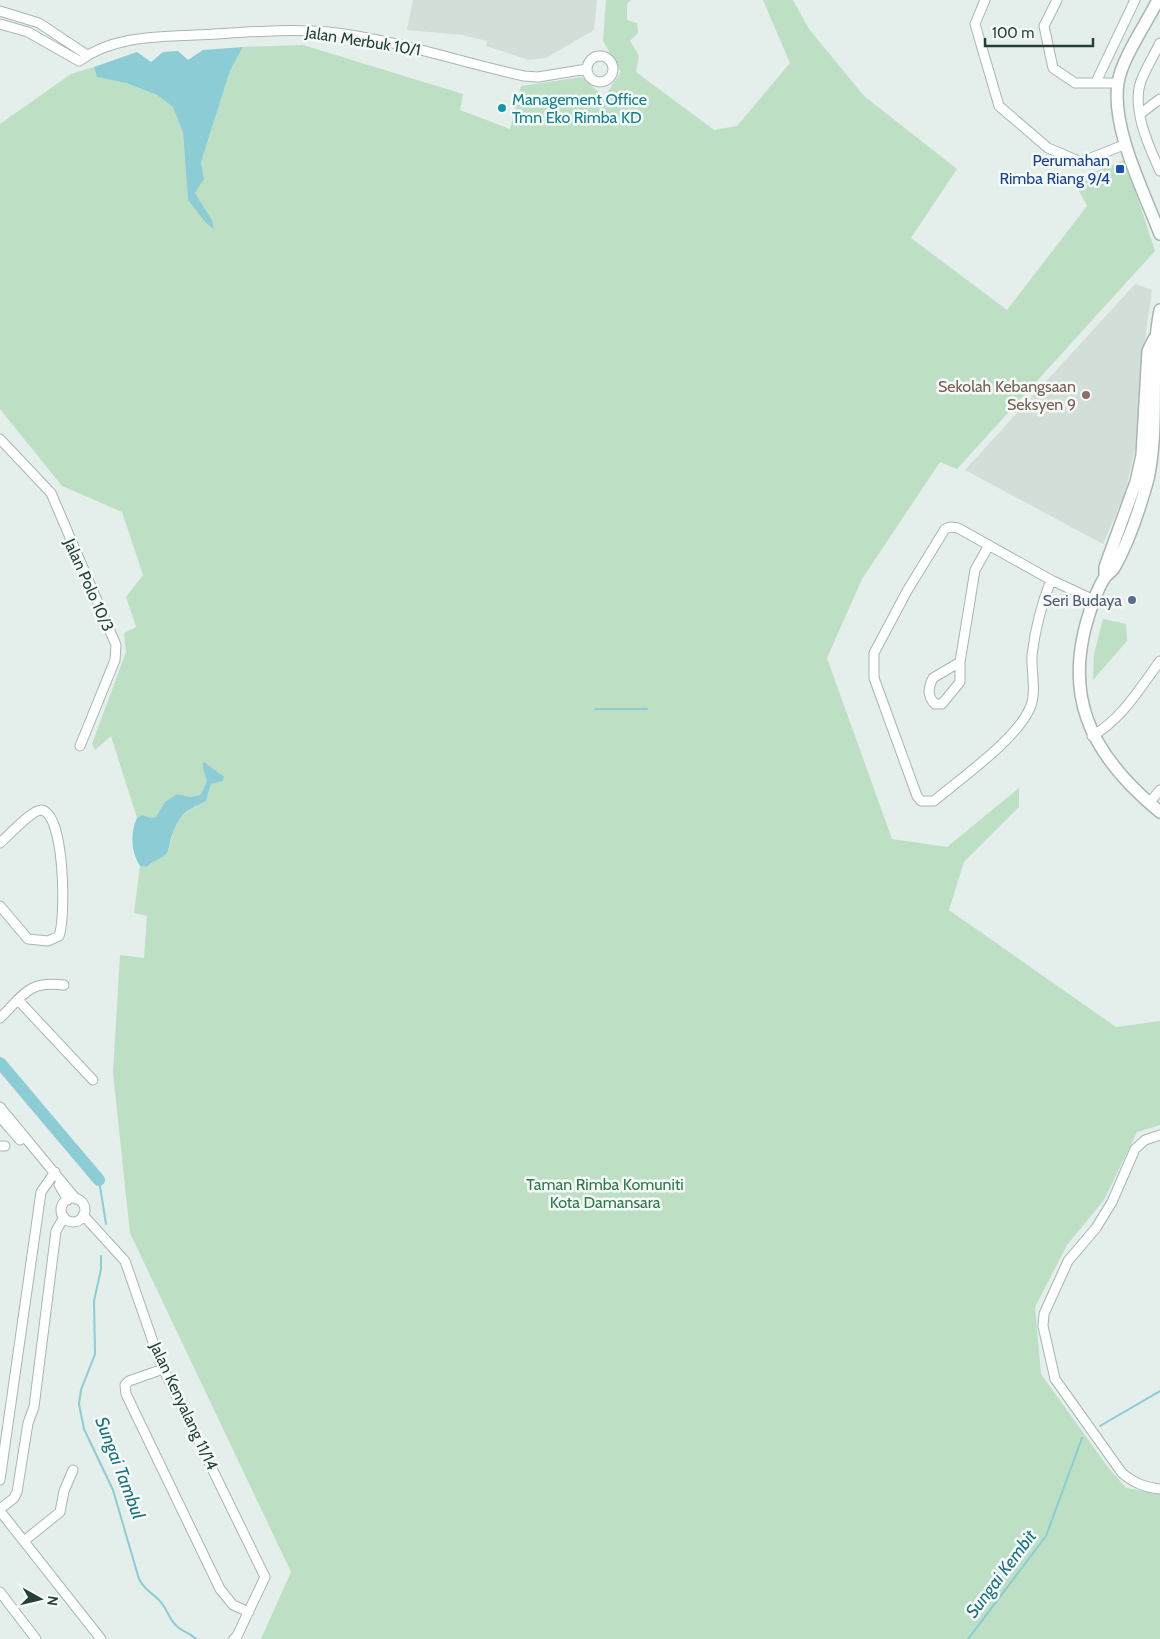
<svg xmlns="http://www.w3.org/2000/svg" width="1160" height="1639" viewBox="0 0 1160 1639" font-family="Cabin,sans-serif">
	<rect width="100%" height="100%" fill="#e4eeea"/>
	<path fill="#d2ded8" d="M413,0H597L594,30L546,58L529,60L486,46L487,41L463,35L407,30Z
		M1135,284L1152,290L1140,375L1138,436L1125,493L1103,544L965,470Z"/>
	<path fill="#bde0c5" d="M606,0H631L627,4V20L637,23L638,33L630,41L639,56L636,72L714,130L737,126L790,63L763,0H793L809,29L864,96L957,169L911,238L1007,310L1087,206L1073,180L1125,160L1155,251L957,469L940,462L862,579L827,658L892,839L947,847L1019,788V807L964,862L949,910L1116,1027L1160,1021V1125L1137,1132L1104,1200L1067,1245L1035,1307L1041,1374L1107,1466L1126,1488L1160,1494V1639H261L291,1572L130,1233L113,1073L120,955L144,958L147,916L134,913L140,866L147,867L169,850C175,820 179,815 206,801L211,784L222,781L208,764L203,767C209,778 206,785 200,795L191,797L177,794L156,817L151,818L142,815L137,818L111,736L95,750L92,744L126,652L124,633L136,627L126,597L143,575L122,512L62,486L0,409V124L71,74L94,67L98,77L126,83L157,95L173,107L183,133L188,200L213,228L212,220L195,193L204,179L201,162L230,71L243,47L303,45L463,94L460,110L510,129L521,86L582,77L604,97L621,72L603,41Z
		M1103,619L1126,624L1127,641L1093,680L1094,654Z"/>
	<path fill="#8bccd5" d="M243,47L230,71L201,162L204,179L195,193L212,220L214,229L206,223L188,200L183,133L173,107L157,95L126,83L97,77L94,67L137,52L151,62L163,52L178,51L188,60L203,50Z
		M203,762C208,763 215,772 224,776L223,781L211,784L206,801C185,812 181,812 172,835C170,840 170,846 168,851C165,858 153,860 147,867L140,866C131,852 130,833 137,818L142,815L151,818L156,817L165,802L177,794L191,797L200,795C213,774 202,779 203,762Z"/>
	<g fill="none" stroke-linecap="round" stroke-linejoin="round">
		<path stroke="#8bccd5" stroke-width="2" d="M595,709H647
			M99,1180L106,1224
			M101,1256V1269L94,1301L95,1354L81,1390L79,1404L84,1429L113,1490L139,1579C146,1593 155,1593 163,1605C169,1613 170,1622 179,1628C184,1632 191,1634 196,1639
			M1100,1426L1160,1391
			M968,1639L1046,1536L1082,1438"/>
		<path stroke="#8bccd5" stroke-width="12" d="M0,1063L99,1180"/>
		<g stroke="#a6b7b1" stroke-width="11">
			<path id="minor" d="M985,0L975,24L999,106L1048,148L1081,162L1126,144
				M1057,0L1044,26L1053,68L1075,83H1118
				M0,11L39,23L87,55
				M0,24L28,32L79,61C113,36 156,37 195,35C239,33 284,28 328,32C394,39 459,62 524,76L538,77L587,69
				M1160,43C1154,55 1146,68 1141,81C1131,108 1149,147 1160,171
				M587 69a13 13 0 1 1 26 0a13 13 0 1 1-26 0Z
				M1096,82L1135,0
				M1140,114L1160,99
				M0,439L51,493L116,645L115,660L80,746
				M950,527L958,528L1051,580C1042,603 1035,630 1032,655C1031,672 1037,692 1030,708C1016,740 961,778 934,801H921L917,796L874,678V653L907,591L945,529Z
				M1051,580L1094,600
				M960,662L933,678C928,688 927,696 935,704H942L960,682V662L975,570L989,545
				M1092,736C1122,719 1140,688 1160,661
				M1149,803L1160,790
				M0,843C8,836 32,810 41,810C65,812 66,918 59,936L48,941L28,939L0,906
				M18,1000L93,1080
				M0,1018C25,994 27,981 64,985
				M0,1107L76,1199
				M0,1117L20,1140
				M1160,1135L1145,1140L1135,1149L1112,1202L1096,1228L1068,1261L1044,1314L1043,1326L1055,1379L1122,1473C1134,1483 1144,1487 1160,1489
				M0,1146H5
				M59,1185L68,1200
				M61 1210a12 12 0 1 1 24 0a12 12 0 1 1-24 0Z
				M83,1215L125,1261L160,1362L265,1577L237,1636L234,1639
				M163,1369L129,1381L125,1385L126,1394L220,1589L233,1605L249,1612
				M0,1480L41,1192L55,1172
				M0,1509L14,1498L17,1492L28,1423L34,1407L56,1231L64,1217
				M0,1511L101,1639
				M24,1541L60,1512L64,1491L73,1470
				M0,1592L36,1639"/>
		</g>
		<g stroke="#a6b7b1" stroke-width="14">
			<path id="tertiary" d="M1158,0C1147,22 1121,60 1118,83C1111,128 1144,192 1160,234
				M1160,310C1149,365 1160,423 1148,479C1140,508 1129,542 1114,568C1112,571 1109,573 1106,576C1101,582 1097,592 1094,600C1059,691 1088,753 1160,812
				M1105,577V567L1136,482L1142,455L1148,351L1154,339"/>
		</g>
		<use href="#minor" stroke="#fff" stroke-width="9"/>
		<use href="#tertiary" stroke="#fff" stroke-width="11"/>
	</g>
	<circle fill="#0f9aa8" stroke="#f5faf8" stroke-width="2" cx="502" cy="108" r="5"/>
	<rect fill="#1a4fb4" stroke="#f5faf8" stroke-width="2" x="1115" y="164" width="10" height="10" rx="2.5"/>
	<circle fill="#8d6e63" stroke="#f5faf8" stroke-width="2" cx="1086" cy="395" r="5"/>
	<circle fill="#5c6f8a" stroke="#f5faf8" stroke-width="2" cx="1132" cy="600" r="5"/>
	<g text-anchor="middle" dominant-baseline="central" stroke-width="5" stroke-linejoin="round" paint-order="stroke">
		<g font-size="16" fill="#234138" stroke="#f5faf8">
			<text transform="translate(363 41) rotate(9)">Jalan Merbuk 10/1</text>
			<text transform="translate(89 585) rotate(66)">Jalan Polo 10/3</text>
			<text transform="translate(184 1406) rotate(65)">Jalan Kenyalang 11/14</text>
		</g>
		<g font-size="16" fill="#0d838f" stroke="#f5faf8" text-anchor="start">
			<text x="512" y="99">Management Office<tspan x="512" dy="18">Tmn Eko Rimba KD</tspan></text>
		</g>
		<g font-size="16" fill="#164399" stroke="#f5faf8" text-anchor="end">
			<text x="1110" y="160">Perumahan<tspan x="1110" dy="18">Rimba Riang 9/4</tspan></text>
		</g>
		<g font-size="16" fill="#785e54" stroke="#f5faf8" text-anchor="end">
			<text x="1076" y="386">Sekolah Kebangsaan<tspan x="1076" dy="18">Seksyen 9</tspan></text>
		</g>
		<g font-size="16" fill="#4e5e75" stroke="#f5faf8" text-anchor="end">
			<text x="1122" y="600">Seri Budaya</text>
		</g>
		<g font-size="16" fill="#2b7a47" stroke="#f5faf8">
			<text x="605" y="1184">Taman Rimba Komuniti<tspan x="605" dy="18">Kota Damansara</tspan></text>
		</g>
		<g font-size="18" font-style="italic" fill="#1a7280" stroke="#f5faf8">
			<text transform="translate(120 1468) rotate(69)">Sungai Tambul</text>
			<text transform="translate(1001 1574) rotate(-53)">Sungai Kembit</text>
		</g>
	</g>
	<g transform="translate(40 1599) rotate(98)" stroke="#f5faf8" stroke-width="4" paint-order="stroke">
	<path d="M0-4L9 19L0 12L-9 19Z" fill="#234138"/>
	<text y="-8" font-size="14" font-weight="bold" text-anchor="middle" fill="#234138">N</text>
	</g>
	<path d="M985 38v8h108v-8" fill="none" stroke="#234138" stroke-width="2.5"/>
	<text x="992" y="38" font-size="15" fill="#234138" stroke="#f5faf8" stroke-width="4" paint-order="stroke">100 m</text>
</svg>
